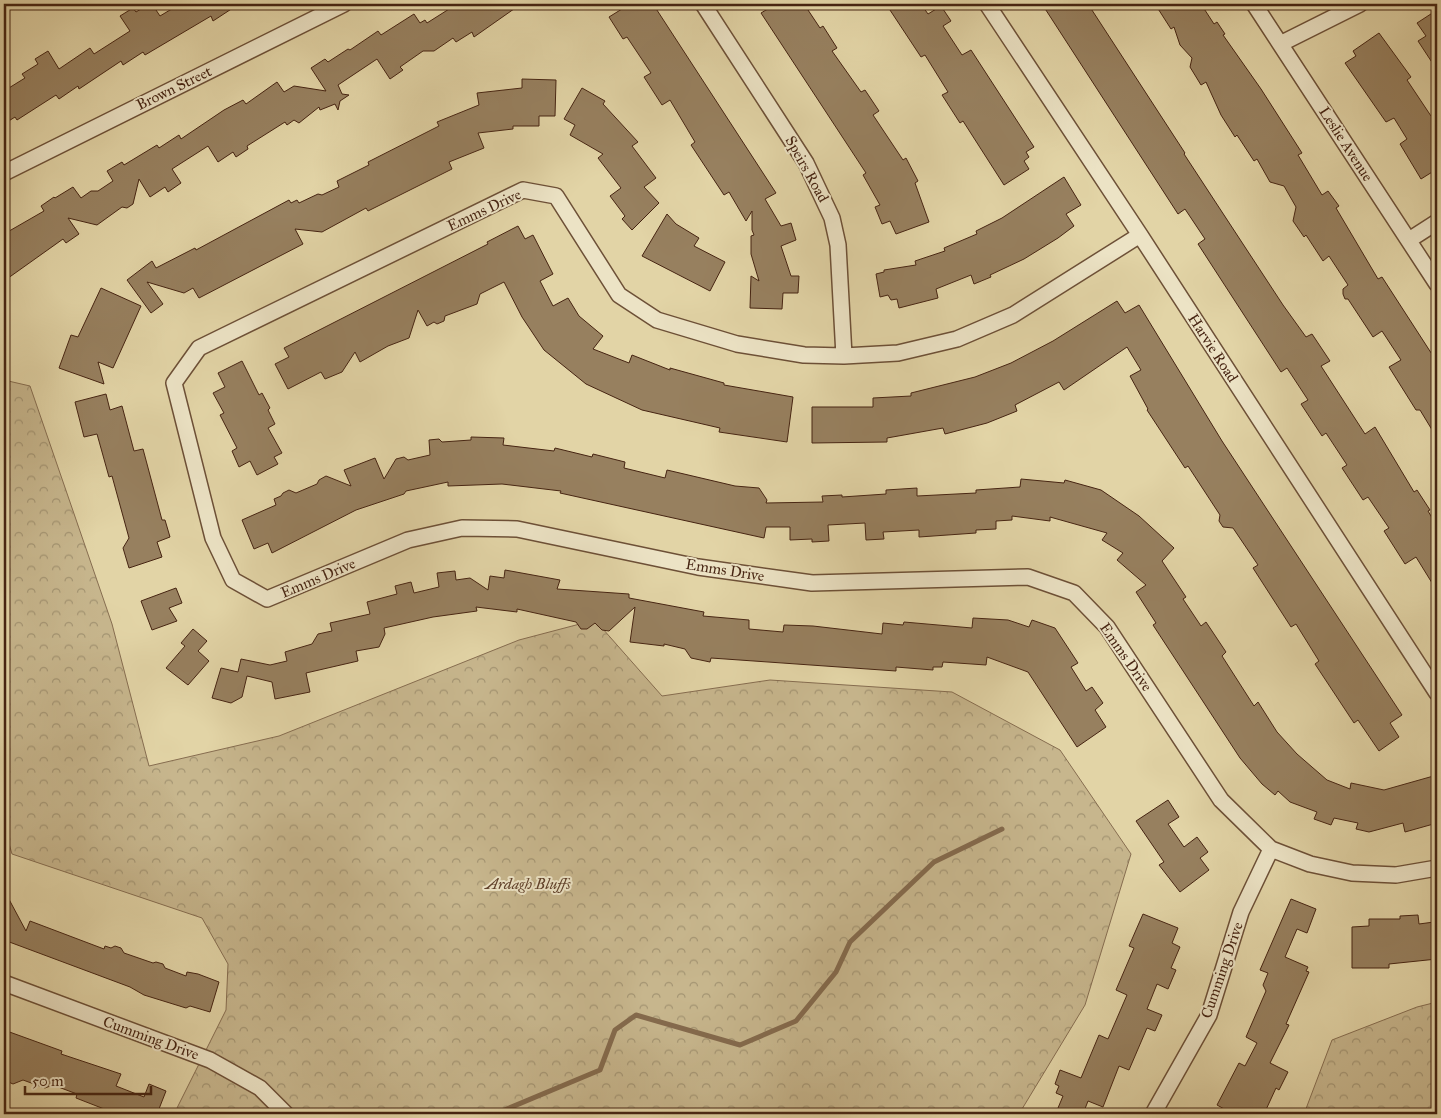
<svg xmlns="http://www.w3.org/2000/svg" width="1441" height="1118" viewBox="0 0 1441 1118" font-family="'IM FELL Great Primer',serif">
	<defs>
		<pattern id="forest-crowns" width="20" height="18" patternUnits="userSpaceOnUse" patternTransform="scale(1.25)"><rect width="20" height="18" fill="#c7b68d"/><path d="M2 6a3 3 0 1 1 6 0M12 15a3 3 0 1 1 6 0" fill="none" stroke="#a39472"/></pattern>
	</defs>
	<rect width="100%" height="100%" fill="#e2d4a6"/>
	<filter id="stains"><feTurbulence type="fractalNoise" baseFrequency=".004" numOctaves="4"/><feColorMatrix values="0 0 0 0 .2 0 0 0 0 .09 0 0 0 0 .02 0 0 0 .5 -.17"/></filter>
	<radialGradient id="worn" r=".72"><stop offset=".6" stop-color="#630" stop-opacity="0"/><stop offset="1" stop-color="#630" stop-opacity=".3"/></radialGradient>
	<path fill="url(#forest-crowns)" stroke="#866d50" d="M4,380L30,386L112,624L149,766L279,736L519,640L595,620L662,696L770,680L952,692L1060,750L1131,854L1085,1005L1019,1114H174L226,1010L228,964L202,918L12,854L4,826Z
		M1437,1002V1114H1304L1332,1040L1417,1007Z"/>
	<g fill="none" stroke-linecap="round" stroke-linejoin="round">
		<path stroke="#846a4d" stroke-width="5" d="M495,1114L600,1070L615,1030L636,1015L740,1045L796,1021L836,972L850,942L934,862L1002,829"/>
	</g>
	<path fill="#97805f" stroke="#462412" d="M149,4H152L160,16L180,4H239L213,21L211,16L145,55L143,52L123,65L121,61L79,89L78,86L59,99L56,95L17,120L15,117L4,124V91L25,78L22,74L38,64L35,59L48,51L59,69L90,48L94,54L130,31L120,16L133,8L136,12Z
		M457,4H521L474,37L472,32L456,42L453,38L434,51H423L400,67L403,70L390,79L377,59L338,85L342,94L349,95L340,101L338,110L335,104L320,110L319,107L299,123L294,120L287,125L285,122L247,146L248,149L236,157L233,152L218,162L208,146L172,169L181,183L168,192L165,187L150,197L139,179L133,204L127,208L122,207L97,225L68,218L79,234L66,243L63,239L4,281V234L44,211L41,206L54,197L55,198L73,187L81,198L91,191H98L113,181L107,171L122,162L124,165L157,145L159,148L179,135L181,139L224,110L243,100L246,104L277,82L284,92L294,86L326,91L311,68L325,59L328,62L348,49L350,50L378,31L381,35L414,14L420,23L425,20L427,23Z
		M630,4H653L776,193L765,199L781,226L791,223L796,240L781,246L791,276H799L798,293H783L782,309L750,308L751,276L759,281L751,254V236L754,235L752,230V211L746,221L729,192L724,195L691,145L695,142L670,100L662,105L644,77L651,73L627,37L623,39L609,17Z
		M776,4H804L820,28L823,26L837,48L832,51L861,92L865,90L879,111L873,115L903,160L906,158L918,181L915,183L929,222L896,234L890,221L882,224L875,207L880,205L863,175L866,173L761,13Z
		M886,4H921L928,14L941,6L951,21L943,26L962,55L971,50L1034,147L1026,152L1029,157L1024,161L1029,169L1004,185L963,121L960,123L942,95L948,92L925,55L921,57Z
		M1042,4H1088L1185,153L1184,154L1283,305L1306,337L1312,334L1330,361L1321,366L1365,434L1375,427L1414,492L1417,490L1430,510L1428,511L1437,526V591L1416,557L1405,564L1384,531L1389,528L1368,497L1363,500L1342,468L1347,465L1326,433L1322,436L1301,404L1308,400L1287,368L1281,372L1198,244L1205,239L1185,209L1178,214Z
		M1155,4H1201L1214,24L1217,22L1225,34L1223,35L1261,89L1302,153L1298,155L1322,195L1328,191L1339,206L1336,208L1378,279L1382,277L1437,362V438L1420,410H1416L1389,367L1401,360L1382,331L1373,337L1348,299H1345L1343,294V289L1348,285L1329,256L1323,261L1306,235L1304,237L1293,221L1296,207L1284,186L1270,182L1257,159L1254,161L1237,135L1235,137L1221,115L1206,82L1201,85L1190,67L1192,58L1180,45L1174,27L1171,29Z
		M1437,10V70L1418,41L1426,36L1417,23Z
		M1379,33L1411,77L1407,80L1431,116L1437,111V169L1421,179L1400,144L1407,139L1394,118L1386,122L1345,63L1356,56L1353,51Z
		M522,79L556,80L555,116H539V126H513V129L478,133L484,148L449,162L452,169L368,211L366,208L322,232L295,229L303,244L199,298L193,288L184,293L147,282L163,304L151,313L127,280L152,261L156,268L195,248L196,250L289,200L291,203L297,200L299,203L318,194L322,195L339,187L337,181L369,165L368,162L439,126L437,122L479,105L477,93L522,88Z
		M582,88L605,101L603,104L638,142L632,146L656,178L644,187L659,203L632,230L622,219L625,216L610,196L621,188L598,158L603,154L570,135L575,125L564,119Z
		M1064,177L1081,205L1066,214L1074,226L1058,238L1024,259L990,275L991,277L974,284L971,275L936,289L938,298L899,308L897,299L891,300L888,295L880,297L876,274L884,272V270L916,265L915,261L945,251L944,248L977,234L976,231L1002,218Z
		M667,214L676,224L699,238L694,246L725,262L710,291L642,256Z
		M518,226L525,239L533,235L553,274L540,281L553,306L568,298L579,316L603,336L593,349L629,363L632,355L670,370V368L724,383V385L793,397L787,442L719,432L720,428L642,410L586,384L544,350L522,317L504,282L480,294L477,304L445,316L444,321L437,324L434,322L427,326L418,310L409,338L388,346L360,362L355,352L342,372L325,379L321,372L288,389L275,364L289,357L284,348L488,244L487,242Z
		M101,288L141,306L113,368L98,362L104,384L59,368L71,335L78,337Z
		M1117,301L1125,313L1139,305L1222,441L1402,715L1390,723L1399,737L1379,751L1358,720L1354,723L1315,664L1319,661L1296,624L1291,627L1253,568L1258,565L1233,528L1223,527L1219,521L1220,515L1188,466L1185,468L1147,410L1148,409L1130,376L1141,370L1127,347L1064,390L1059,382L1015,405L1017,411L987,423L945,434L943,428L887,438V442L812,443V407H873V398L911,396V393L975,377L1011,363L1053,341Z
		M242,361L259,395L262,393L270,408L268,410L275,424L268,428L282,453L274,457L278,464L257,475L250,461L239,467L232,451L237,448L220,415L224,413L213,393L225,387L218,373Z
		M106,394L110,410L122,406L134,451L143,449L162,520H165L170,537L157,542L162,557L129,568L123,548L129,538L112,476L109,477L97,434L84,437L75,402Z
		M471,437L504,438L503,445L554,451L555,448L592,457L593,454L625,462L624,468L665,478L667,470L735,486L759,488L767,500L766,503L823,502L822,496L842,495V497L886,494V490L917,488V496L976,493V490L1020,487L1021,479L1064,483L1065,480L1101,490L1139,516L1174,548L1162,561L1186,597L1183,599L1201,626L1206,622L1226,652L1222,656L1254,706L1258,702L1277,732L1297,754L1327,780L1350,789L1351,783L1384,790L1437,775V823L1405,832L1403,823L1369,832L1356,829L1358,823L1334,818L1331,825L1314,819L1317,812L1290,802L1278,791L1275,795L1262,784L1240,758L1153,625L1156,623L1136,592L1146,585L1117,560L1123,553L1102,540L1107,533L1050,517V521L1012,516V520L996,521V529L976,530V533L919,537V530L883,532L884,539L866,540L865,523L828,525L829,541L812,542V539L790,540V527H766L764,538L560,493L561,491L502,484L448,486V482L406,491L404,494L356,510L272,553L268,543L254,549L242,520L276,505L274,499L281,496L283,493L289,490L296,493L317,484L319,480L326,476L351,486L344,470L375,458L384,479L396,459L404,457L408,460L430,455L429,440L439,439L442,442L471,440Z
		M505,570L560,580L557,589L629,594V598L704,612L703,616L749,620V629L783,632L784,625L813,626L882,634L883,623L903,625L904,622L972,628L973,618L1008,620L1029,627L1032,620L1055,628L1078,663L1071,667L1086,691L1092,687L1103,703L1095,710L1106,727L1077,747L1028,672L987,657L986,665L943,662L942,667H933V670L896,667V671L711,658L710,662L691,658L685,649L664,644V646L630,642L635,607L609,631L602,630L595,623L587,629H581L576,622L517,609V612L476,607L477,611L433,617L384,628L385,634L379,647L356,651L358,661L306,673L310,692L275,699L272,682L247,676L242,697L231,703L212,698L221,668L238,672L241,659L270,665L287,661L285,652L312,644L318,634L332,631L330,623L370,614L367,602L397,594L395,586L411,582L414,593L439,587L437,573L455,571L456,580L470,578L488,590L490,576L504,578Z
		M176,588L182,603L169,608L177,621L152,630L141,601Z
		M193,629L207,641L198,651L209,661L188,685L166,668L185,646L181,643Z
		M1168,800L1179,817L1168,824L1184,847L1197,837L1208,852L1200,858L1209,870L1180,892L1159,865L1164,862L1136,821Z
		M4,890L26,931L30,921L104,949L105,946L111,948L115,946L121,948L124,953L153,963L156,962L163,964L165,968L186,976L187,972L198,974L219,982L210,1012L190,1006L186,1008L144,995L130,987L4,940Z
		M1291,899L1316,909L1307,933L1297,929L1285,957L1308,967L1306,971L1309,972L1286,1024L1289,1025L1270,1063L1288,1072L1279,1090L1276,1088L1264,1114H1224L1226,1110L1217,1105L1239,1063L1245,1066L1257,1043L1246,1037L1266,991L1263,985L1268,973L1260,970Z
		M1143,914L1178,928L1172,943L1180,947L1171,968L1176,970L1168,989L1157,984L1147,1009L1162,1015L1155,1031L1147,1028L1129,1070L1119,1066L1103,1107L1088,1101L1083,1114H1075L1058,1108L1063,1096L1056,1093L1059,1086L1055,1084L1060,1070L1081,1078L1099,1035L1108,1039L1127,995L1116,990L1134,948L1129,946Z
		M1418,915L1419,924L1434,922L1437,959L1389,964V968H1352V927L1369,926V919H1400V916Z
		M4,1030L62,1051L61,1054L121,1074L116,1086L144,1097L149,1084L166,1091L157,1114H117L76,1098L77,1094L53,1085L45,1088L23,1080L13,1084L4,1080Z"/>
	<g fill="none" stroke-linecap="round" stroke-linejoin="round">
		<g stroke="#6d5037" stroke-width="18">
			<path id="street" d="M703,4L806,163L832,218L838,245L844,356
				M987,4L1140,235L1437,693
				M1254,4L1437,284
				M1280,44L1360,4
				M4,173L344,4
				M1140,235L1013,315L957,339L898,353L844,356L804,355L737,344L657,320L619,295L556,196L523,190L199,348L174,383L213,538L233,580L267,599L408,540L462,528L517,529L698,567L812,583L1028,577L1074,593L1107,627L1221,800L1271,849L1310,864L1352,873L1396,875L1437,868
				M1409,240L1437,222
				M4,983L210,1060L260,1088L286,1114
				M1153,1114L1209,1015L1241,912L1271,849"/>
		</g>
		<use href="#street" stroke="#ece3c5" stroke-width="15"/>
	</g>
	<g text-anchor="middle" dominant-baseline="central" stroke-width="4" stroke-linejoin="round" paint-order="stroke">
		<g font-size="15" fill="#462412" stroke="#ece3c5">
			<text transform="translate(174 88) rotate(-26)">Brown Street</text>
			<text transform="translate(1346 144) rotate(57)">Leslie Avenue</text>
			<text transform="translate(807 169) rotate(61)">Speirs Road</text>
			<text transform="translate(484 210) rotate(-25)">Emms Drive</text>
			<text transform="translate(1213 348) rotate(57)">Harvie Road</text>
			<text transform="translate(725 570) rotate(9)">Emms Drive</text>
			<text transform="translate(318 578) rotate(-23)">Emms Drive</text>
			<text transform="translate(1126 657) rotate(55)">Emms Drive</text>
			<text transform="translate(1222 970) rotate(-71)">Cumming Drive</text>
			<text transform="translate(151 1038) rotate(20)">Cumming Drive</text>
		</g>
		<g font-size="15" font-style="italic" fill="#60412b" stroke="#ece3c5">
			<text x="528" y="884">Ardagh Bluffs</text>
		</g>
	</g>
	<rect width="1441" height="1118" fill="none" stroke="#e2d4a6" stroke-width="20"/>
	<rect x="5" y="5" width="1431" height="1108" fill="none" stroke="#462412" stroke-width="2.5"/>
	<rect x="10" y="10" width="1421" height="1098" fill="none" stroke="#462412"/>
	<path d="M25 1086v8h126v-8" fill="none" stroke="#462412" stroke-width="2.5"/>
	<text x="32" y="1086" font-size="15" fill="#462412" stroke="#ece3c5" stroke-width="4" paint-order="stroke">50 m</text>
	<rect width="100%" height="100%" filter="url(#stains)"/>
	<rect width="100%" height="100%" fill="url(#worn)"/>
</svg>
